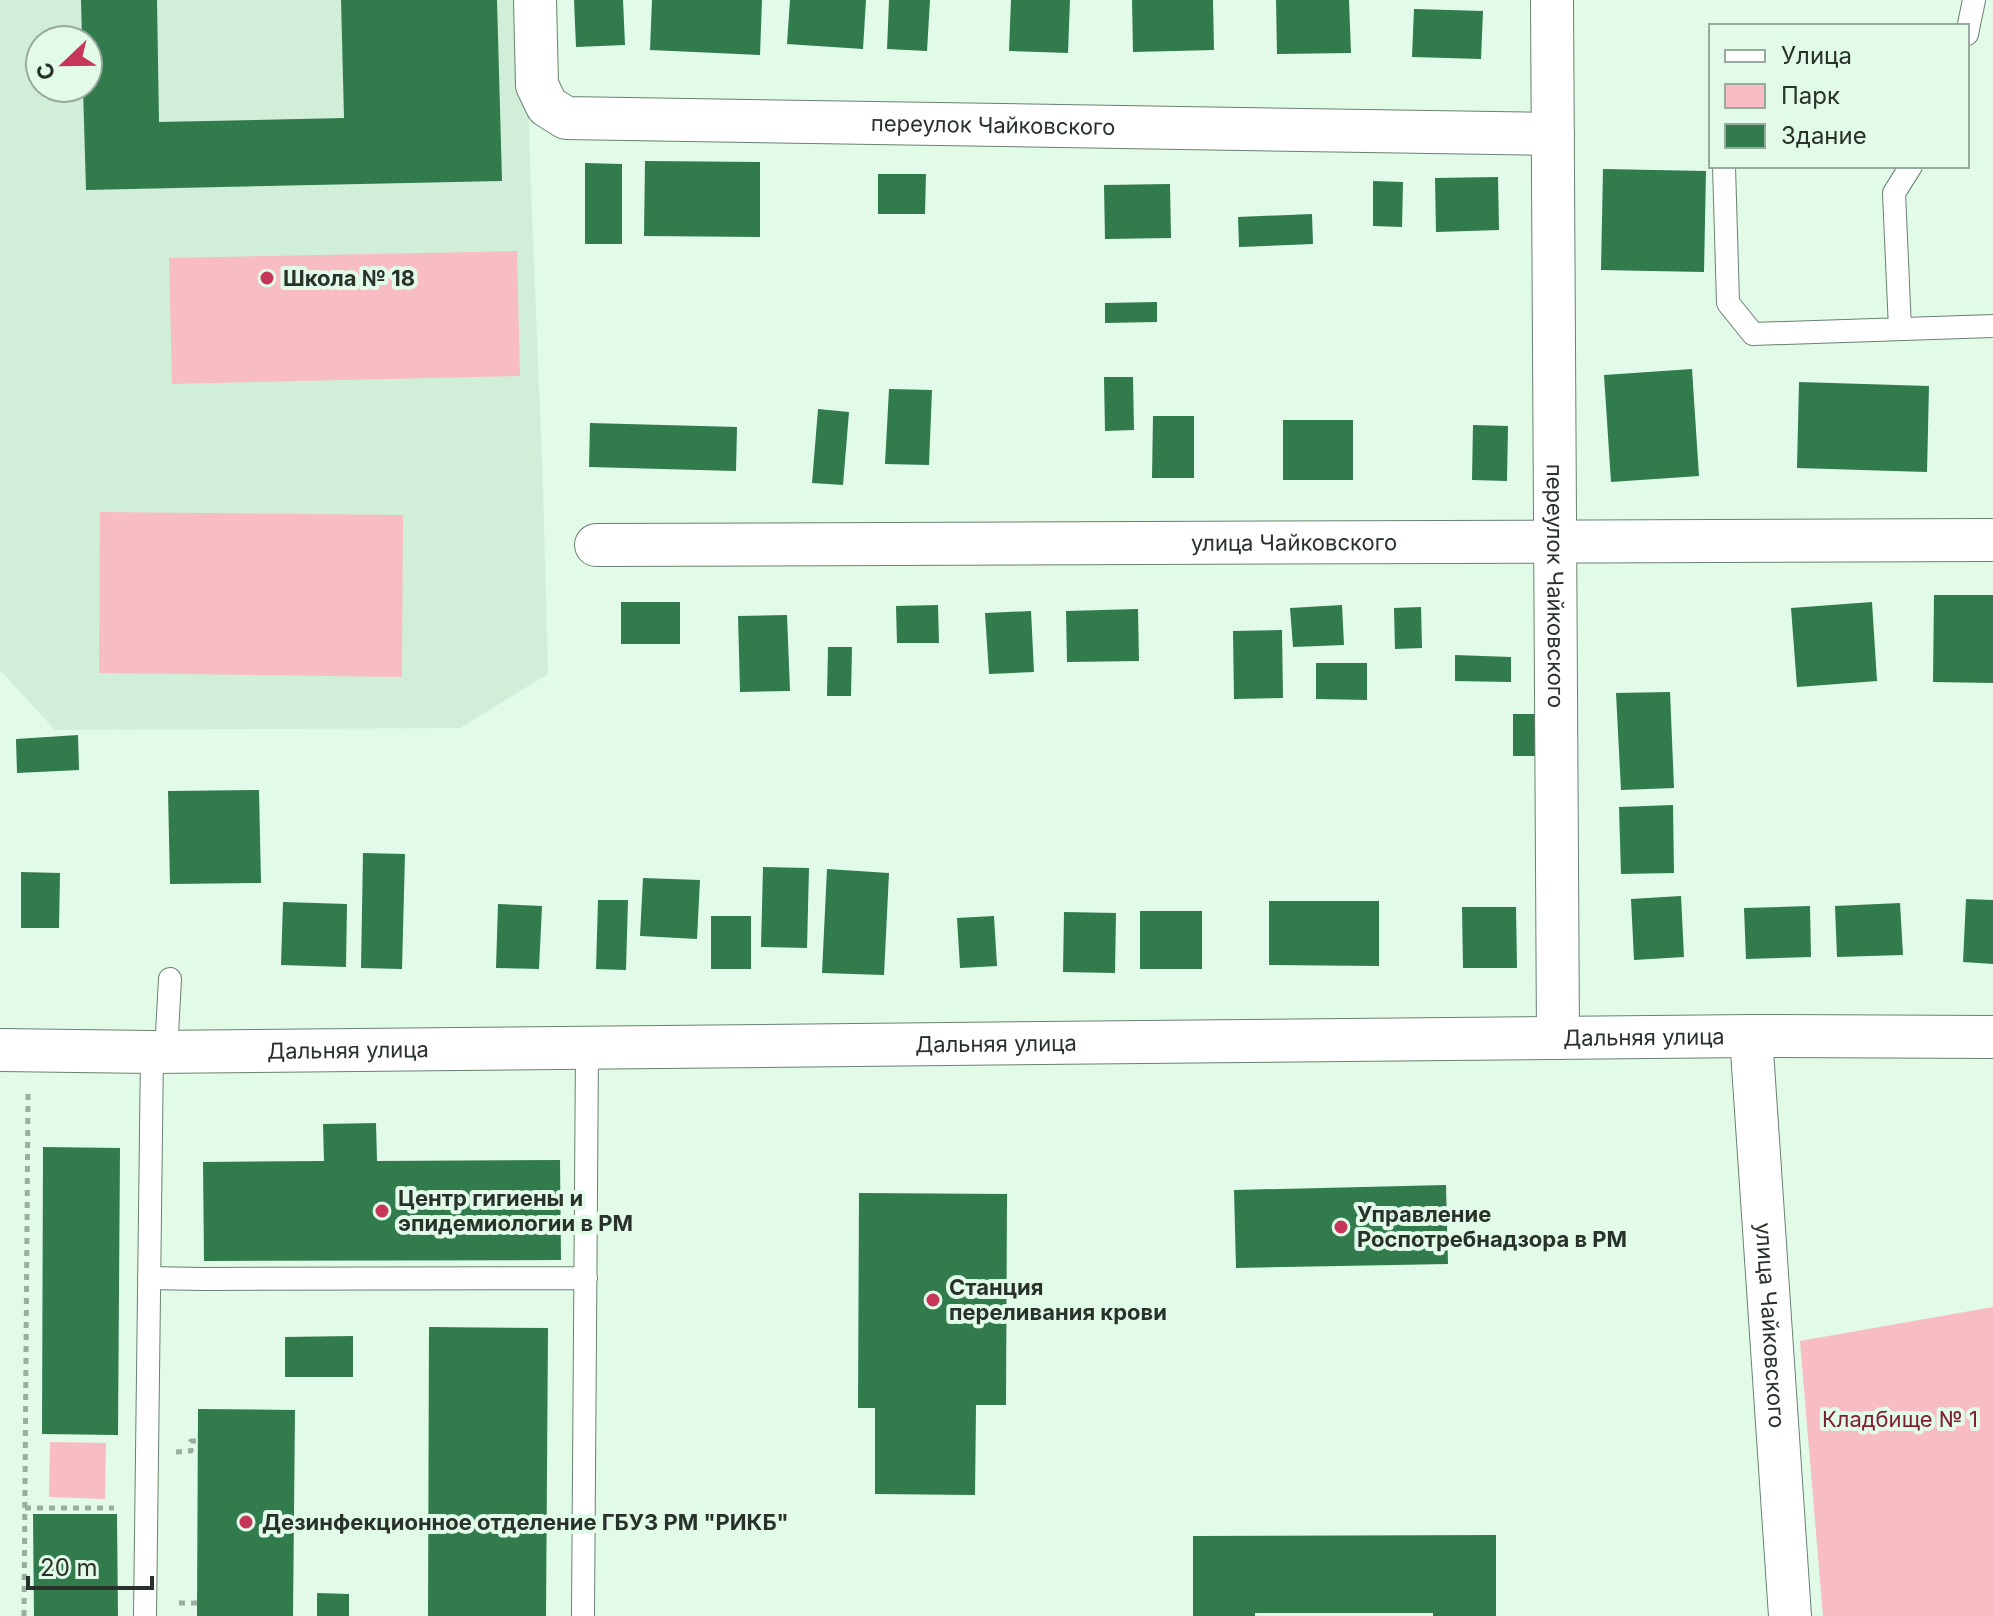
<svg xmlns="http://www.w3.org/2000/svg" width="1993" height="1616" viewBox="0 0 1993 1616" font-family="Inter,sans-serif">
	<rect width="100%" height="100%" fill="#e2fae8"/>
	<path fill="#d1efd8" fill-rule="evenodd" d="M0,0H526L530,164L543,486L548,674L460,728L55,730L0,670ZM40,40H88V88H40Z"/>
	<path fill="#f8bcc3" d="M517,251L520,376L172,384L169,258Z
		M100,512L403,515L402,677L99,673Z
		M1993,1307V1616H1823L1800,1341Z
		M50,1442L106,1443L105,1499L49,1497Z"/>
	<path fill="#317b4d" d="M81,0H157L159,122L344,118L341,0H497L502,181L86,190L83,88H88V40H82Z
		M574,0H623L625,45L576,47Z
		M652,0H762L760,55L650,50Z
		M790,0H866L863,49L787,44Z
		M889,0H930L927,51L887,49Z
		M1011,0H1070L1068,53L1009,51Z
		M1132,0H1213L1214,50L1133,52Z
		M1276,0H1349L1351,53L1277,54Z
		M1414,9L1483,11L1481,59L1412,57Z
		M645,161L760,162V237L644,236Z
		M585,163L622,164V244H585Z
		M1603,169L1706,171L1704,272L1601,270Z
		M878,174H926L925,214H878Z
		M1498,177L1499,230L1436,232L1435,178Z
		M1373,181L1403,182L1402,227L1373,226Z
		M1170,184L1171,238L1105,239L1104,185Z
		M1312,214L1313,244L1239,247L1238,217Z
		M1157,302V322L1105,323V303Z
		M1692,369L1699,476L1611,482L1604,375Z
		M1104,377H1133L1134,430L1105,431Z
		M1799,382L1929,386L1927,472L1797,468Z
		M889,389L932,390L929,465L885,464Z
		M818,409L849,412L843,485L812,483Z
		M1153,416H1194V478H1152Z
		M1283,420H1353V480H1283Z
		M590,423L737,427L736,471L589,467Z
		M1473,425L1508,426L1507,481L1472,480Z
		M1934,595H1993V683L1933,682Z
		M621,602H680V644H621Z
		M1872,602L1877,681L1797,687L1791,608Z
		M938,605L939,643H897L896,606Z
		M1342,605L1344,645L1293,647L1290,608Z
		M1421,607L1422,648L1395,649L1394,608Z
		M1138,609L1139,661L1067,662L1066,611Z
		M1031,611L1034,672L989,674L985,613Z
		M787,615L790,691L740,692L738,616Z
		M1282,630L1283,698L1234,699L1233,631Z
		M828,647H852L851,696H827Z
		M1455,655L1511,657V682L1455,681Z
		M1316,663H1367V700L1316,699Z
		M1670,692L1674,788L1621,790L1616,693Z
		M1513,714H1538L1537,756H1513Z
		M78,735L79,770L17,773L16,739Z
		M259,790L261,883L170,884L168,791Z
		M1673,805L1674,873L1621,874L1619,807Z
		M363,853L405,854L402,969L361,968Z
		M763,867L809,868L807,948L761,947Z
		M827,869L889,873L884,975L822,973Z
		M21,872L60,873L59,928H21Z
		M643,878L700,880L697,939L640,936Z
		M1681,896L1684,957L1634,960L1631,899Z
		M1966,899L1993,900V964L1963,962Z
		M598,900H628L626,970L596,969Z
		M1269,901H1379V966L1269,965Z
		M283,902L347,904L346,967L281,965Z
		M1900,903L1903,955L1837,957L1835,906Z
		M498,904L542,906L539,969L496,968Z
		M1810,906L1811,957L1746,959L1744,908Z
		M1462,907H1516L1517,968H1463Z
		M1140,911H1202V969H1140Z
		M1064,912L1116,913L1115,973L1063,972Z
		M711,916H751V969H711Z
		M994,916L997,966L960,968L957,918Z
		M376,1123L377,1161L560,1160L561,1260L204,1261L203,1162L324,1161L323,1124Z
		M43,1147L120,1148L118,1435L42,1434Z
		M1446,1185L1448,1264L1236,1268L1234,1190Z
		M859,1193L1007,1194L1006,1405H976L975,1495L875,1494V1408H858Z
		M429,1327L548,1328L546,1616H428Z
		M353,1336V1377H285V1337Z
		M198,1409L295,1410L293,1616H197Z
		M33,1514H117L118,1616H34Z
		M1496,1535V1616H1433V1613H1255V1616H1193V1536Z
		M317,1593L349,1594V1616H317Z"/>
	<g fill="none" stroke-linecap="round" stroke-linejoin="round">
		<g stroke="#6a8070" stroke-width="24">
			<path id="lane" d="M1967,34L1974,0
				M1724,166L1728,303L1753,334L1993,326
				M1900,329L1894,193L1911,166
				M166,1052L170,979
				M149,1278L203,1279L586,1278
				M145,1616L152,1052
				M583,1616L587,1048"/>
		</g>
		<g stroke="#6a8070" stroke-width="44">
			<g id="street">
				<path id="s1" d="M535,0L537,85L547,106L566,118L1553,134"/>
				<path id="s2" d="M1552,0L1558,1038"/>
				<path id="s3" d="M596,545L1993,540"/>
				<path id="s4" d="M1751,1036L1790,1616"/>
				<path id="s5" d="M0,1050L152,1052L1751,1036L1993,1037"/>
			</g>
		</g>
		<path stroke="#9bad9f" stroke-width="5" stroke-dasharray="6 6" stroke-linecap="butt" d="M176,1452L191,1451V1441H198
			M25,1508H114
			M179,1603H197
			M24,1616L28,1093"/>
		<use href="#lane" stroke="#fff" stroke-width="22"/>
		<use href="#street" stroke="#fff" stroke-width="42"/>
	</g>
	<g fill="#c53659" stroke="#e2fae8" stroke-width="3">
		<circle cx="267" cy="278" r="8"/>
		<circle cx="382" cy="1211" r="8"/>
		<circle cx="1341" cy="1227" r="8"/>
		<circle cx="933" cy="1300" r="8"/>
		<circle cx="246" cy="1522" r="8"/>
	</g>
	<g text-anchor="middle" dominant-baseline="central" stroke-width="8" stroke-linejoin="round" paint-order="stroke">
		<g font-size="22" fill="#28312a" stroke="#e2fae8">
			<text stroke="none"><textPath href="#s1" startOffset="558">переулок Чайковского</textPath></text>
			<text stroke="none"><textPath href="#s3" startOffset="698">улица Чайковского</textPath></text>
			<text stroke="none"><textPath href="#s2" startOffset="586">переулок Чайковского</textPath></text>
			<text stroke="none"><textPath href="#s5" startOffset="1644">Дальняя улица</textPath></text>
			<text stroke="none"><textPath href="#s5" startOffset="996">Дальняя улица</textPath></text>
			<text stroke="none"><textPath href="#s5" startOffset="348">Дальняя улица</textPath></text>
			<text stroke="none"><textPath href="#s4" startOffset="290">улица Чайковского</textPath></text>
		</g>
		<g font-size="22" font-weight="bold" fill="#28312a" stroke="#e2fae8" text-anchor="start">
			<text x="283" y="278">Школа № 18</text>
			<text x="398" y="1198">Центр гигиены и<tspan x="398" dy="25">эпидемиологии в РМ</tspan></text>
			<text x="1357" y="1214">Управление<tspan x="1357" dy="25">Роспотребнадзора в РМ</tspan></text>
			<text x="949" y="1287">Станция<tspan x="949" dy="25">переливания крови</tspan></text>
			<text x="262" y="1522">Дезинфекционное отделение ГБУЗ РМ "РИКБ"</text>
		</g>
		<g font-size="22" fill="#811e37" stroke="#e2fae8">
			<text x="1900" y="1419">Кладбище № 1</text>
		</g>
	</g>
	<rect x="1709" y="24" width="260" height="144" fill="#e2fae8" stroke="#98aa9c" stroke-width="2"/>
	<rect x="1725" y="50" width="40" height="12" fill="#ffffff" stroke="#98aa9c" stroke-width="2"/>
	<text x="1781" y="64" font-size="24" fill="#28312a">Улица</text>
	<rect x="1725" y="84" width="40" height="24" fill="#f8bcc3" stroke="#98aa9c" stroke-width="2"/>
	<text x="1781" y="104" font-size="24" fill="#28312a">Парк</text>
	<rect x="1725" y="124" width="40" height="24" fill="#317b4d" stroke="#98aa9c" stroke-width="2"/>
	<text x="1781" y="144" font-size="24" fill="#28312a">Здание</text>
	<g transform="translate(64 64) rotate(248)"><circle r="38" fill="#e2fae8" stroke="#98aa9c" stroke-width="2"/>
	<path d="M0-6L14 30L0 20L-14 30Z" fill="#c53659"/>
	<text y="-12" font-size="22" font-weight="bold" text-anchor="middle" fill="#28312a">С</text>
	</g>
	<path d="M28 1576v12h124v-12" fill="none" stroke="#28312a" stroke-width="4"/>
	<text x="40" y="1576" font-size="24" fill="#28312a" stroke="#e2fae8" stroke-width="6" paint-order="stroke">20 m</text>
</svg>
